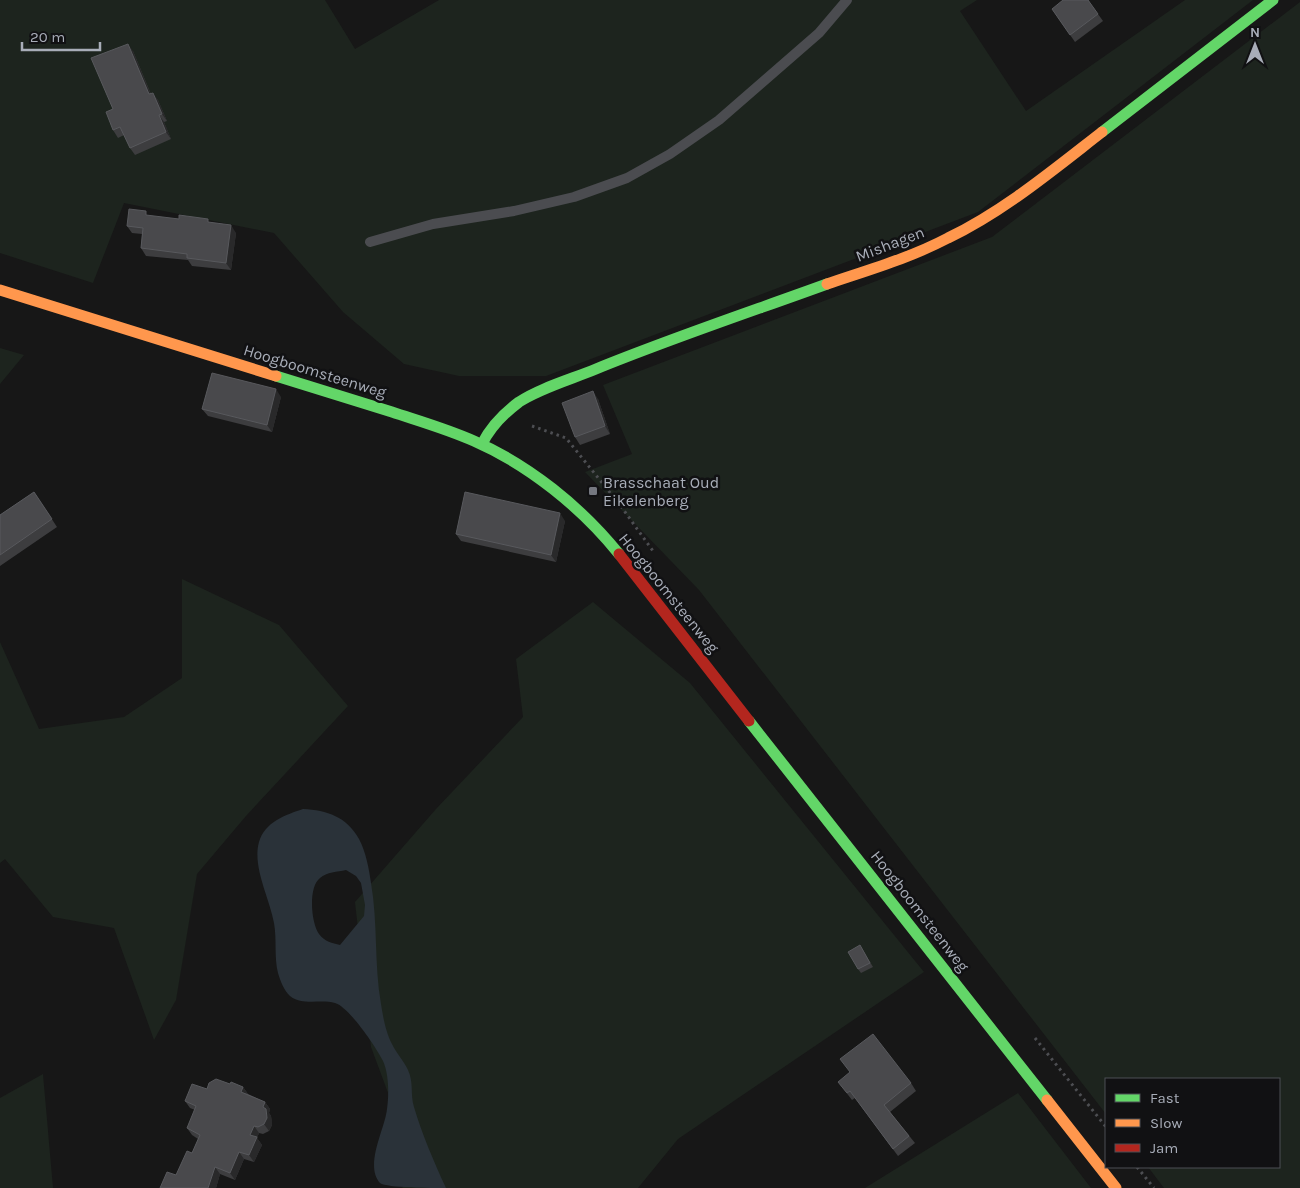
<svg xmlns="http://www.w3.org/2000/svg" width="1300" height="1188" viewBox="0 0 1300 1188" font-family="Karla,sans-serif">
	<rect width="100%" height="100%" fill="#171717"/>
	<path fill="#1d241e" d="M0,0H325L355,49L439,0H977L960,11L1026,111L1185,0H1253L978,212L546,376H459L404,364L343,312L274,233L124,203L93,283L0,253Z
		M1300,2V1188H1164L1148,1167H1279V1079H1106V1114L699,590L585,472L632,454L603,385L992,237Z
		M0,348L24,355L0,384Z
		M182,579L279,625L348,706L246,816L197,874L176,1000L154,1040L114,928L53,917L5,859L0,863V642L39,729L124,717L182,678Z
		M593,602L690,683L924,972L678,1139L638,1188H402L417,1171L371,1047L355,902L436,809L523,717L516,659Z
		M43,1074L53,1188H0V1098Z
		M1018,1093L1091,1188H865Z"/>
	<path fill="#2a3239" fill-rule="evenodd" d="M303,809C327,810 347,817 359,839C366,852 369,869 371,883C378,923 374,964 381,1004C383,1017 386,1033 392,1044C396,1053 404,1061 408,1070C414,1083 410,1094 414,1107C422,1134 434,1162 446,1188C433,1188 387,1188 380,1183C364,1165 385,1129 387,1109C389,1095 389,1074 383,1061C376,1047 349,1007 335,1003C321,999 302,1006 290,996C284,991 280,980 278,973C274,957 277,940 274,923C270,899 252,867 259,842C265,822 285,815 303,809ZM346,870L356,876L361,883L365,905L364,916L340,945C332,943 325,942 319,934C311,923 308,887 320,878C327,872 337,872 346,870Z"/>
	<g fill="none" stroke-linecap="round" stroke-linejoin="round">
		<path stroke="#4d4e52" stroke-width="3" stroke-dasharray="2.5 4" stroke-linecap="butt" d="M532,426L566,438L620,505L653,551
			M1035,1038L1106,1127
			M1137,1167L1154,1188"/>
		<path stroke="#4b4c50" stroke-width="10" d="M370,242L433,224L514,211L574,197L627,178L670,154L719,120L819,33L847,0"/>
		<path stroke="#63d668" stroke-width="11" d="M1102,132L1273,0
			M276,376C314,388 353,400 392,412C419,421 447,429 474,441C529,465 581,507 619,554
			M482,444C491,426 503,414 519,402C540,388 572,379 596,369C672,338 750,312 827,284
			M749,721L1047,1100"/>
		<path stroke="#ff974d" stroke-width="11" d="M827,284C868,270 910,258 948,238C1004,211 1053,170 1102,132
			M0,290L276,376
			M1047,1100L1116,1188"/>
		<path stroke="#b3261e" stroke-width="11" d="M619,554L749,721"/>
	</g>
	<path fill="#3d3d3f" d="M1088,0L1103,21L1075,42L1052,9Z
		M133,51L151,94L158,100L167,121L164,122L171,139L135,155L130,148L124,135L118,138L113,130V109Z
		M149,216L211,223L236,233L231,270L192,266L188,260L146,256L141,248L142,234L132,233L127,226Z
		M281,397L272,432L208,416L202,409Z
		M598,399L610,434L580,445L575,437Z
		M34,492L57,527L0,566V515Z
		M565,521L556,562L461,541L456,534Z
		M860,945L873,967L861,973L858,969Z
		M838,1082L911,1083L916,1091L890,1112L915,1143L898,1156L855,1098L852,1100Z
		M230,1084L243,1087L248,1094L265,1102L270,1109L269,1113L271,1116L272,1125L269,1131L263,1134L259,1133L257,1138L262,1145L254,1162L244,1159L235,1180L220,1174L216,1188H160L176,1175L192,1153L198,1139L192,1135L187,1128L195,1110L190,1108L185,1101L207,1089Z"/>
	<path fill="#29292a" d="M128,44L133,51L154,102L149,94Z
		M153,93L158,100L167,121L162,114Z
		M159,115L164,122L171,139L166,132Z
		M231,225L236,233L231,270L226,263Z
		M276,389L281,397L272,432L267,425Z
		M593,391L598,399L610,434L605,426Z
		M560,513L565,521L556,562L551,555Z
		M243,1087L248,1094L241,1092Z
		M265,1102L270,1109L269,1113L271,1116L272,1122V1125L269,1131L264,1124L263,1107Z
		M254,1126L259,1133L257,1138L262,1145L254,1162L249,1155L250,1135Z
		M239,1152L244,1159L235,1180L230,1173Z
		M215,1167L220,1174L216,1188H208Z"/>
	<path fill="#49494c" stroke="#58595d" d="M1063,0H1088L1098,14L1070,35L1052,9Z
		M128,44L149,94L153,93L162,114L159,115L166,132L130,148L120,127L113,130L106,112L113,109L91,58Z
		M129,209L146,211V215L179,219V215L208,219V222L231,225L226,263L187,258V254L141,248L143,228L127,226Z
		M212,373L276,389L267,425L202,409Z
		M593,391L605,426L575,437L562,403Z
		M34,492L52,519L0,555V515Z
		M465,492L560,513L551,555L456,534Z
		M860,945L870,963L858,969L848,952Z
		M873,1034L911,1083L884,1105L909,1136L893,1149L850,1091L847,1093L838,1082L850,1072L840,1059Z
		M216,1079L230,1084L231,1082L243,1087L241,1092L265,1102L263,1107L266,1109L267,1118L264,1124L258,1127L254,1126L250,1135L257,1137L249,1155L239,1152L230,1173L215,1167L208,1188H160L167,1172L176,1175L187,1151L192,1153L200,1135L187,1128L196,1106L185,1101L192,1084L207,1089L209,1083Z"/>
	<rect fill="#757880" stroke="#111113" stroke-width="2" x="588" y="486" width="10" height="10" rx="2.5"/>
	<g text-anchor="middle" dominant-baseline="central" stroke-width="5" stroke-linejoin="round" paint-order="stroke">
		<g font-size="16" fill="#a8adb8" stroke="#111113">
			<text transform="translate(890 244) rotate(-21)">Mishagen</text>
			<text transform="translate(315 371) rotate(17)">Hoogboomsteenweg</text>
			<text transform="translate(669 593) rotate(51)">Hoogboomsteenweg</text>
			<text transform="translate(920 911) rotate(52)">Hoogboomsteenweg</text>
		</g>
		<g font-size="16" fill="#a8adb8" stroke="#111113" text-anchor="start">
			<text x="603" y="482">Brasschaat Oud<tspan x="603" dy="18">Eikelenberg</tspan></text>
		</g>
	</g>
	<rect x="1105" y="1078" width="175" height="90" fill="#111113" stroke="#4d4f55"/>
	<rect x="1115" y="1094" width="25" height="8" fill="#63d668" stroke="#4d4f55"/>
	<text x="1150" y="1103" font-size="15" fill="#a8adb8">Fast</text>
	<rect x="1115" y="1119" width="25" height="8" fill="#ff974d" stroke="#4d4f55"/>
	<text x="1150" y="1128" font-size="15" fill="#a8adb8">Slow</text>
	<rect x="1115" y="1144" width="25" height="8" fill="#b3261e" stroke="#4d4f55"/>
	<text x="1150" y="1153" font-size="15" fill="#a8adb8">Jam</text>
	<g transform="translate(1255 45)" stroke="#111113" stroke-width="4" paint-order="stroke">
	<path d="M0-4L9 19L0 12L-9 19Z" fill="#a8adb8"/>
	<text y="-8" font-size="14" font-weight="bold" text-anchor="middle" fill="#a8adb8">N</text>
	</g>
	<path d="M22 42v8h78v-8" fill="none" stroke="#a8adb8" stroke-width="2.5"/>
	<text x="30" y="42" font-size="15" fill="#a8adb8" stroke="#111113" stroke-width="4" paint-order="stroke">20 m</text>
</svg>
